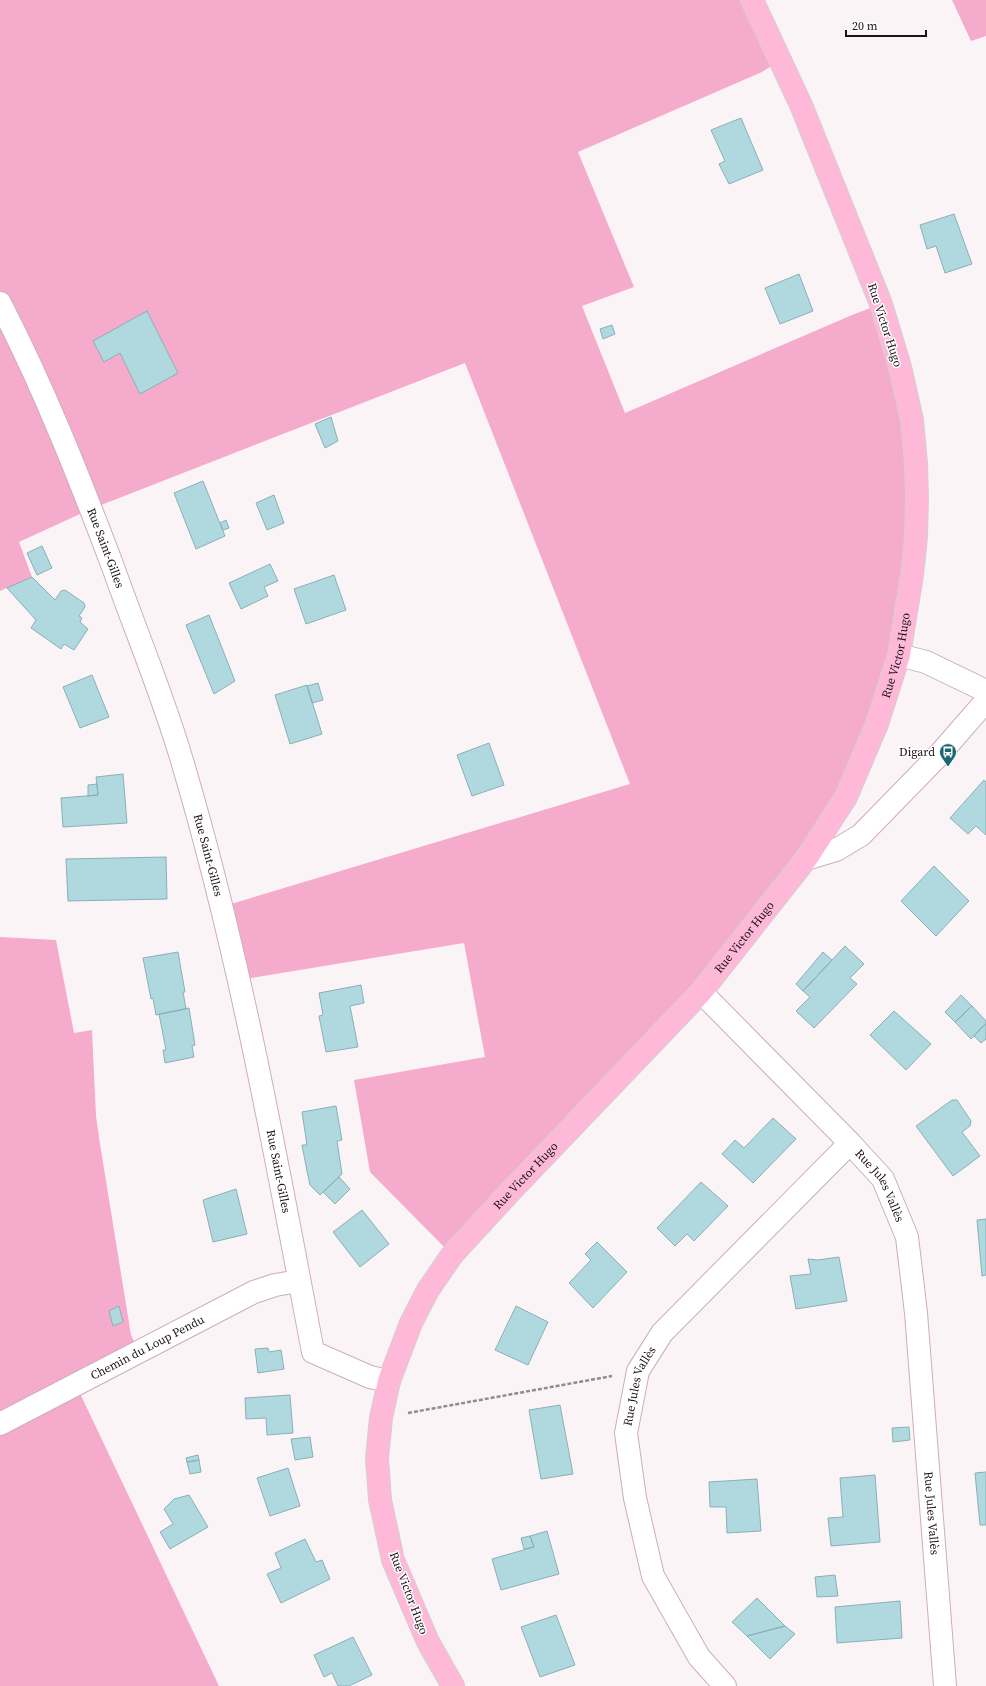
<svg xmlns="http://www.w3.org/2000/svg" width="986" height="1686" viewBox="0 0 986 1686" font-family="'Source Serif 4',serif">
	<rect width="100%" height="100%" fill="#fbf4f7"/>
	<path fill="#f5abcb" d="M0,0H752L781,60L762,72L578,152L634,287L582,306L625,413L852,315L881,304L912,420L899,655L806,859L452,1255L370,1172L354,1080L485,1057L464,943L239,980L221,907L630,784L465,363L91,509L19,542L32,577L0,591Z
		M952,0H986V36L971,41Z
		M0,937L56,940L74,1033L92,1030L96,1116L100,1144L131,1335L139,1352L76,1385L219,1686H0Z"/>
	<path fill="#b0d8df" stroke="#89b0b6" d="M741,118L763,170L729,184L719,164L725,161L711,130Z
		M954,214L972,264L945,273L936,246L927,249L920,225Z
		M799,274L813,311L780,324L765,288Z
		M147,311L178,373L140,394L120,353L104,362L93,341Z
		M612,325L615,334L603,339L600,329Z
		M331,417L338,441L325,448L315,424Z
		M203,481L225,536L196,549L174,493Z
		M274,495L284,523L267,530L256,503Z
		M226,520L229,528L223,530L220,523Z
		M42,546L52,568L37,575L27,553Z
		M270,564L278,581L264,587L268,596L241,609L229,583Z
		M334,575L346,610L306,624L294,589Z
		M32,577L55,600L61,591L65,590L84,603L85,607L79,616L82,618L80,622L88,629L74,650L64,644L61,649L31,628L36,620L7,588Z
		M209,615L235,681L214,694L186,625Z
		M92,675L109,717L80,728L63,687Z
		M318,683L323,700L312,703L307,686Z
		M307,685L322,734L290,744L275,695Z
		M489,743L504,785L472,796L457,755Z
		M123,774L127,823L63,827L61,798L98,795L96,777Z
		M984,780L986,782V835L976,826L968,834L950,818Z
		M97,784L98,795L88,796V785Z
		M166,857L167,899L68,901L66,859Z
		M934,866L969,901L936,936L901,901Z
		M845,946L864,964L850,978L857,984L814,1028L796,1011L810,997L803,991Z
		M178,952L185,992H183L186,1009L156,1015L153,998L151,999L143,958Z
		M823,952L832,960L803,991L796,984Z
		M361,985L364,1003L350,1006L358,1047L326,1052L319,1016L323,1015L319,993Z
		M961,995L972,1006L955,1022L945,1012Z
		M972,1006L986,1021V1023L971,1039L955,1022Z
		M189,1008L195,1045L192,1046L194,1057L165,1063L163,1050H166L159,1014Z
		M894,1011L931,1044L906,1070L870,1035Z
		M986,1023V1039L981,1043L974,1036Z
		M952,1100H957L971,1121L970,1126L962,1132L980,1156L953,1176L916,1126Z
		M336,1106L342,1140L337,1141L342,1174L320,1195L310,1185L307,1171L302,1145H307L302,1112Z
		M773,1118L796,1139L753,1183L722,1154L735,1140L744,1148Z
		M339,1177L350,1189L335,1204L323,1192Z
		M701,1182L728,1206L694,1241L687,1234L675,1246L657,1228Z
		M236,1189L247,1234L213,1242L203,1200Z
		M362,1210L389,1244L360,1267L333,1232Z
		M986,1219V1275L982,1276L977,1220Z
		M597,1242L627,1272L593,1308L569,1283L591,1260L585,1254Z
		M839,1257L847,1301L796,1309L790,1276L811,1274L808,1259L818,1260Z
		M119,1306L123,1322L113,1326L109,1311Z
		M516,1306L548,1322L528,1365L495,1350Z
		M268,1348L269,1352L281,1350L284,1369L258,1373L255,1349Z
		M290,1395L293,1433L267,1435L266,1418L246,1419L245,1398Z
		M560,1405L573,1474L541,1479L529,1410Z
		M909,1427L910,1440L893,1442L892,1428Z
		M310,1437L313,1457L295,1460L291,1439Z
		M198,1455L199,1460L187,1462L186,1458Z
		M199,1460L201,1472L190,1474L187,1462Z
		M288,1468L300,1506L270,1516L257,1478Z
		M986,1472V1525H980L975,1473Z
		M875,1475L880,1542L831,1546L828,1518L843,1517L840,1478Z
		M757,1479L761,1531L727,1533L726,1507H710L709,1482Z
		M189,1495L208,1527L170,1549L160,1532L173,1524L164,1509L174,1499Z
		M547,1531L559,1574L501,1590L492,1559L534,1547L530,1536Z
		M530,1536L534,1547L524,1549L521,1538Z
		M305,1539L316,1562L322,1560L330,1579L281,1603L267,1574L281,1568L275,1553Z
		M835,1575L838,1596L817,1597L815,1577Z
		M757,1598L785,1626L747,1636L732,1622Z
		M900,1601L902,1638L837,1643L835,1607Z
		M556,1615L575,1665L540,1677L521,1627Z
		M785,1626L795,1634L770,1659L747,1636Z
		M353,1637L372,1675L349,1686H338L332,1673L324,1677L314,1655Z"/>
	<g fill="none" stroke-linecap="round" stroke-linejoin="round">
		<g stroke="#ceadba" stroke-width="24">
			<g id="minor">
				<path id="s1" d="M0,303C44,388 79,477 113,567C135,629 161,691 180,754C239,950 275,1152 313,1352L370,1377L389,1381"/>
				<path d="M899,655L926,662L986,691"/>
				<path d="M806,859L836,850L861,835L938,756L986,701"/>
				<path id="s2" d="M701,992L850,1143L883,1179L907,1237L916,1313L945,1686"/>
				<path id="s3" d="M0,1424L254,1292L275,1285L299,1281"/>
				<path id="s4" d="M725,1686L699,1657L653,1576L635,1498L626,1433L638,1371L662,1333L850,1143"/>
			</g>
		</g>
		<g stroke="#d2d0d1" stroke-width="24">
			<g id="major">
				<path id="s5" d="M453,1686L428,1642L393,1560L380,1500L377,1458L381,1418L389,1381L411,1323L428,1290L452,1255L508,1194L701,992L806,859L846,797L877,724L899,655L912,575L916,537L917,498L916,463L912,420L900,367L881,304L801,105L752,0"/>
			</g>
		</g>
		<path stroke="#948a8e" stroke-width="2.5" stroke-dasharray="4 2" stroke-linecap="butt" d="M408,1413L612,1376"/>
		<use href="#minor" stroke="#fff" stroke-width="22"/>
		<use href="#major" stroke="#feb9d9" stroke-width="22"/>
	</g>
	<defs>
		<g id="bus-pin" transform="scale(0.9)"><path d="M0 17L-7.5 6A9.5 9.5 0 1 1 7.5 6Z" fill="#1b6671" stroke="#fff"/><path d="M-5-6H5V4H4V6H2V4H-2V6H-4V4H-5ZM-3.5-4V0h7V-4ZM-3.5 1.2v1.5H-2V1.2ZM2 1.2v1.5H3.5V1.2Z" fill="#fff"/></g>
	</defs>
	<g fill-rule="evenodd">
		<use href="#bus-pin" x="948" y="752"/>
	</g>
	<g text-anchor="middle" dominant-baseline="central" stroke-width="3" stroke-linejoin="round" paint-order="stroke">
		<g font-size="12" fill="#1e1217" stroke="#fff">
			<text transform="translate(885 325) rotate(72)">Rue Victor Hugo</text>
			<text stroke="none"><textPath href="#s1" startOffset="267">Rue Saint-Gilles</textPath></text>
			<text stroke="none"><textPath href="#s5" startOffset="1219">Rue Victor Hugo</textPath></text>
			<text stroke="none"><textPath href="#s1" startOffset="591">Rue Saint-Gilles</textPath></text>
			<text stroke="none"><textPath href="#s5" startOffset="895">Rue Victor Hugo</textPath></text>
			<text stroke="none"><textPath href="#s1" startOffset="915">Rue Saint-Gilles</textPath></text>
			<text stroke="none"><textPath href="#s5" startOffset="571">Rue Victor Hugo</textPath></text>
			<text stroke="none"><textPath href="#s2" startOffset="265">Rue Jules Vallès</textPath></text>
			<text stroke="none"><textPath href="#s3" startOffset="166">Chemin du Loup Pendu</textPath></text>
			<text stroke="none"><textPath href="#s4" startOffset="327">Rue Jules Vallès</textPath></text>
			<text stroke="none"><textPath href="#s2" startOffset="601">Rue Jules Vallès</textPath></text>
			<text transform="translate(409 1593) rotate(69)">Rue Victor Hugo</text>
		</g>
		<g font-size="12" fill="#1e1217" stroke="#fff" text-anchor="end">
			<text x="935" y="752">Digard</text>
		</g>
	</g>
	<path d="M846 30v6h80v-6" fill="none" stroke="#1e1217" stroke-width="2"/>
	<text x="852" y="30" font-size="12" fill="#1e1217" stroke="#ffffff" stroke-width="3" paint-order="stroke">20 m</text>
</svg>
